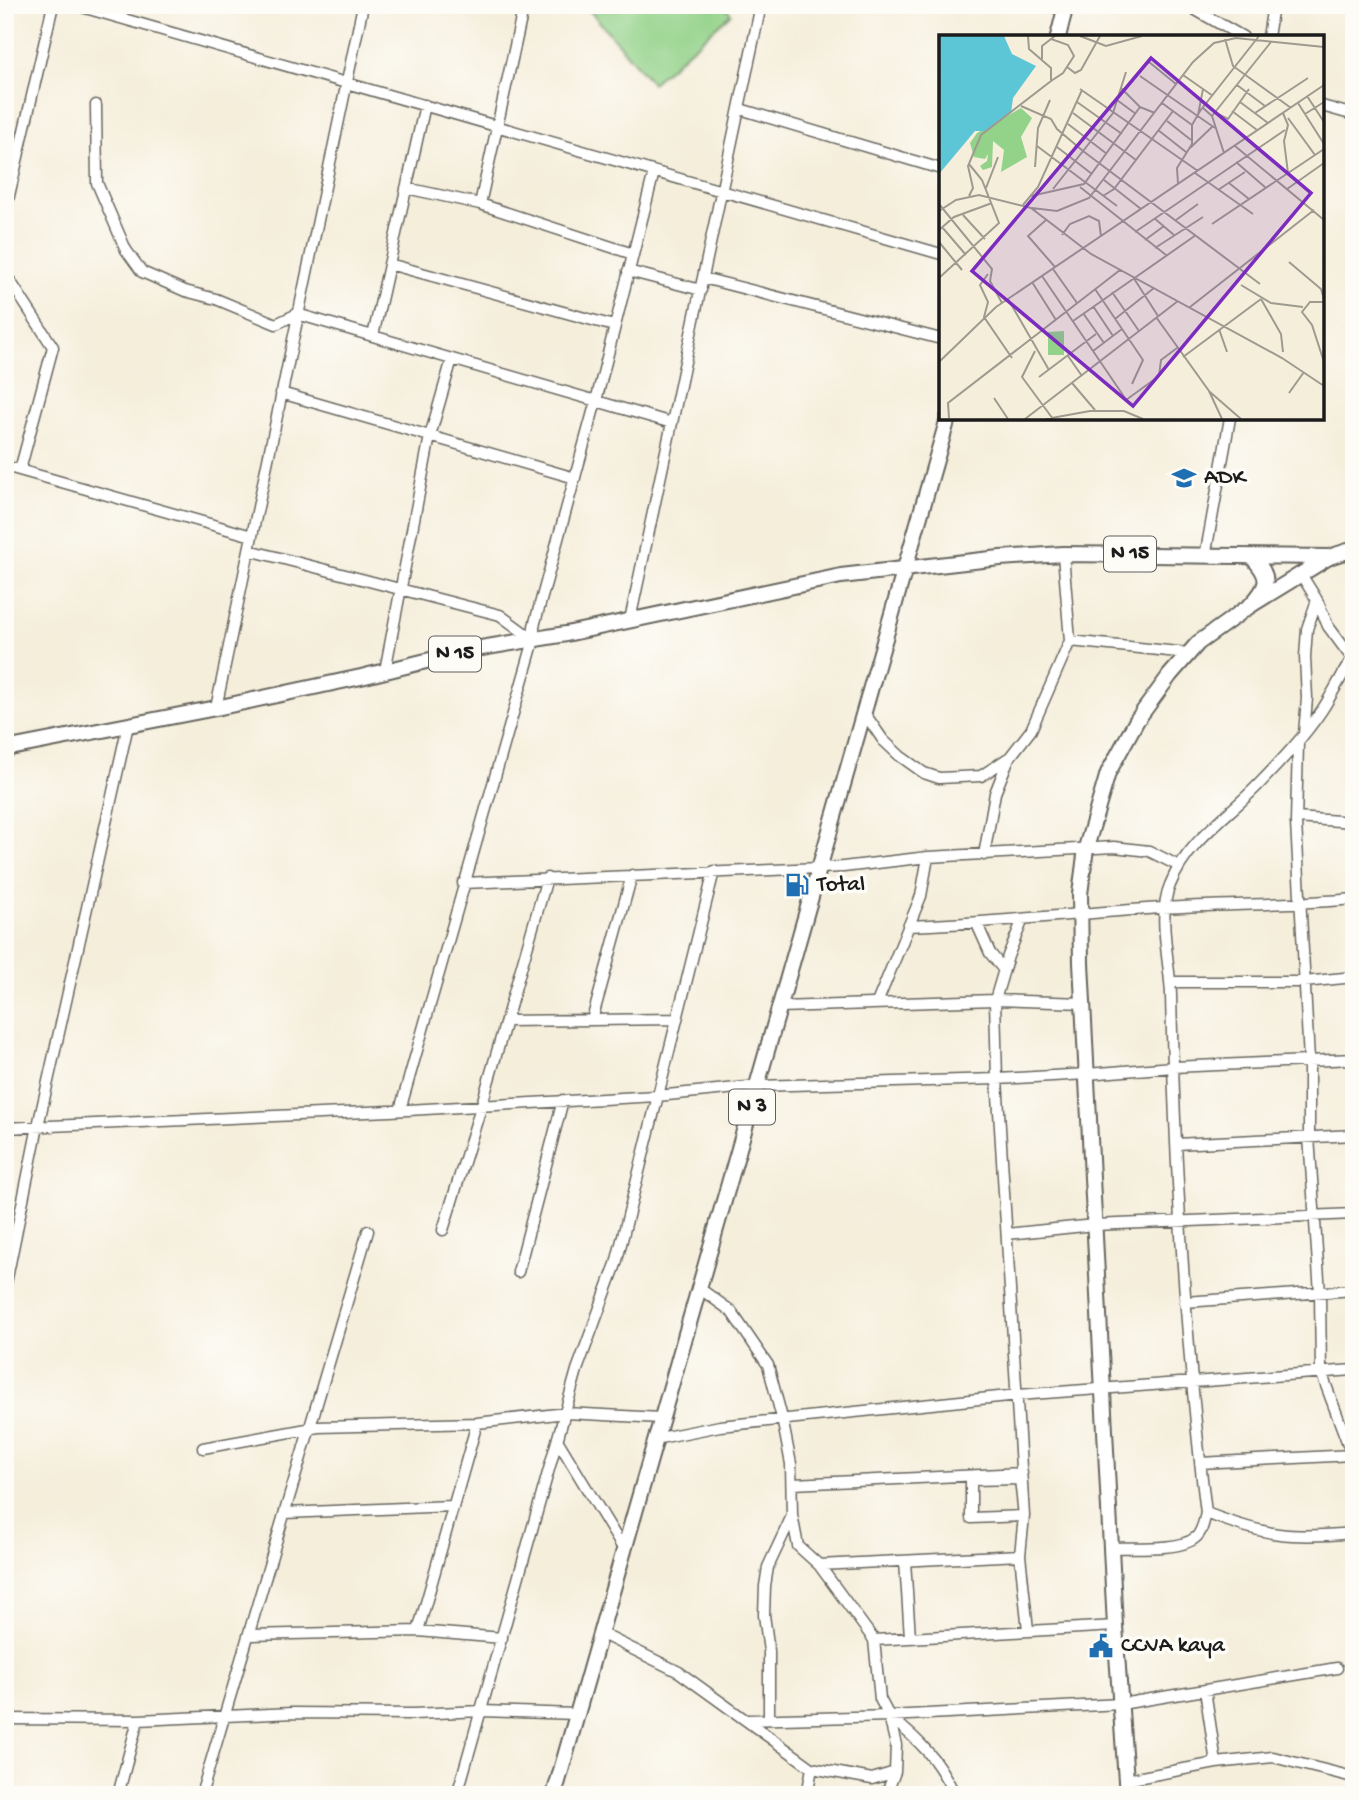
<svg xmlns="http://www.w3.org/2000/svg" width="1359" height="1800" viewBox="0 0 1359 1800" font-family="'Gochi Hand',sans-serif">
	<rect width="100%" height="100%" fill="#fdfcf7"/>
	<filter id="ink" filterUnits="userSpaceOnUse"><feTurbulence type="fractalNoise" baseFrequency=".0143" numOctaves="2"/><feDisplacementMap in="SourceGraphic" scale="14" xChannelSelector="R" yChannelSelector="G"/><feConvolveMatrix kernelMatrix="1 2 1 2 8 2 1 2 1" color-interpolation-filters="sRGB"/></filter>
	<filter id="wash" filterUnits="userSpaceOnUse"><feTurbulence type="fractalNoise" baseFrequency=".00686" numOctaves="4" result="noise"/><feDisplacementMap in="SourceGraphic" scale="28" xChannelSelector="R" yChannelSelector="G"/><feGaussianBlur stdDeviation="1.57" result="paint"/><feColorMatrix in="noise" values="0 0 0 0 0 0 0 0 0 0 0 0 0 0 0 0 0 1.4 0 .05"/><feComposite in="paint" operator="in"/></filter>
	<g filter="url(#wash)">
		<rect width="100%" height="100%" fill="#f5eedb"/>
		<path fill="#93d289" stroke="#587752" stroke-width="2" d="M585,5H724L731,14L652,83Z"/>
	</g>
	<g filter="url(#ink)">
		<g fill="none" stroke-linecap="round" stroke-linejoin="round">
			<g stroke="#68665f" stroke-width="13">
				<path id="street" d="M75,5L941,254
					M1046,5L1065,10
					M1187,5L1243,37
					M1268,37L1273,5
					M96,105L97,183L126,250L142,272L185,291L216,299L276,324L297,314L672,423
					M1322,106L1354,115
					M740,109L941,169
					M406,188L480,204L633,254
					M480,204L524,5
					M5,213L53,5
					M389,264L614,326
					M628,271L701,290
					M5,273L53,347L20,470
					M703,278L941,339
					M373,336L425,105
					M281,393L575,478
					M5,466L252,536
					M249,550L500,615L534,640
					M1205,557L1230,418
					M1302,576L1317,600L1328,626L1354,661
					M630,620L761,5
					M1070,641L1188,653
					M385,671L430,436L452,359
					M216,708L363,5
					M863,711L883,740L900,756L924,773L939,778L981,776L1010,757L1031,730L1070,641L1063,554
					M1304,734L1307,698L1305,657L1307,629L1317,600
					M1298,743L1296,823L1309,1060V1137L1320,1293L1321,1372L1354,1460
					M1296,818L1354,822
					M984,855L995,793L1009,758
					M463,883L843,867L928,857L1114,847L1149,851L1179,866
					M1023,919L1008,956L995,1000L997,1079L1024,1516L1020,1555L1028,1630
					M977,924L990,953L1003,969
					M908,926C993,923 1078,913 1163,908C1227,904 1290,905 1354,899
					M1171,982H1304L1354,977
					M877,1003L921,896L928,857
					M780,1007L995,1000L1084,1003
					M592,1020L632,875
					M506,1021L677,1019
					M400,1110L534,640V626L596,401L654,172
					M5,1128L390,1111L657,1096L757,1086L997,1079L1087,1074L1173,1067L1354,1059
					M1176,1144L1354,1135
					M443,1230L482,1104L547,878
					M1007,1234L1094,1225L1354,1214
					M518,1272L563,1100
					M5,1288L38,1126L128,725
					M699,1288L731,1311L768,1365L782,1418L791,1464L792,1515L798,1546L819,1565L874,1640L880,1699L889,1716L896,1745L895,1772L886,1795
					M1185,1302L1354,1290
					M655,1439L720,1426L1018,1395L1354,1370
					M558,1441L624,1550
					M203,1448L318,1427L477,1423L566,1413L661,1418
					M1200,1463L1352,1455
					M1020,1479L1024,1516L971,1518V1480Z
					M793,1484L1022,1473
					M285,1513L452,1506
					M1206,1513C1266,1536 1290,1539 1354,1533
					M1111,1548C1132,1547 1179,1551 1195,1538C1202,1533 1204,1521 1206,1513C1185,1341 1175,1169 1171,995C1170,963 1157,915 1170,885C1188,840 1228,817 1260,783C1282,760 1304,737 1322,710C1333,693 1343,673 1354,655
					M905,1561L910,1637
					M819,1565L1020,1555
					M418,1631L477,1423
					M600,1633L679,1672L812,1768L872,1779L895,1772
					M249,1635L418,1631L502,1638
					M874,1640L1115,1626
					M1205,1690L1216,1763
					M890,1717C921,1742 937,1758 955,1795
					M5,1719L138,1720L293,1713L413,1714L482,1711L576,1714
					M769,1719V1651L764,1615L765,1586L768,1567L792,1516
					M747,1720L889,1716L1121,1704L1337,1668
					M1126,1780L1216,1763L1273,1757L1353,1777
					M118,1795L138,1720
					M201,1795L368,1231
					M457,1795L577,1370L616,1264L714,871
					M807,1795L812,1768"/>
			</g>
			<g stroke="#68665f" stroke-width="18">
				<path id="secondary" d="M1127,1795L1115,1626L1081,963L1080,894L1086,848L1108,773L1137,720L1170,675L1198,643L1251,605L1329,557"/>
			</g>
			<g stroke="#68665f" stroke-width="18">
				<path id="primary" d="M1058,37L1066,5
					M1251,605C1269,585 1271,578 1253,558
					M5,749L216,708L361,677L475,649L566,634L841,576L1000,558L1063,554L1329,557L1354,549
					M554,1795L948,418"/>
			</g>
			<use href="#street" stroke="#fff" stroke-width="10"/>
			<use href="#secondary" stroke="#fff" stroke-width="14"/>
			<use href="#primary" stroke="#fff" stroke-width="14"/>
		</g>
	</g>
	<defs>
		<g id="school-bare" transform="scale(1.89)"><path d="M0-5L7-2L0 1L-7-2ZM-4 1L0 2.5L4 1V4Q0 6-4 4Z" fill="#1f6fb2" stroke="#fdfcf7" stroke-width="2.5" paint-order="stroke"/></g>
		<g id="fuel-bare" transform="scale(1.89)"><path d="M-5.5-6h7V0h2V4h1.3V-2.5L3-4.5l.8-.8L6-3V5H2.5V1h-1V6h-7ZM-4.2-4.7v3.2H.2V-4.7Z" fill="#1f6fb2" stroke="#fdfcf7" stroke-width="2.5" paint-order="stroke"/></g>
		<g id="civic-bare" transform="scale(1.89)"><path d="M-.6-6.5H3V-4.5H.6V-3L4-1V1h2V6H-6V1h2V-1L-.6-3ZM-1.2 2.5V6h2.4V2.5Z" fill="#1f6fb2" stroke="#fdfcf7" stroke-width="2.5" paint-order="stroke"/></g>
	</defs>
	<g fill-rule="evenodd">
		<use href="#school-bare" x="1184" y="478"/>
		<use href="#fuel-bare" x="797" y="885"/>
		<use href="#civic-bare" x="1101" y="1646"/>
	</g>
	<g text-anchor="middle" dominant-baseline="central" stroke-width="7" stroke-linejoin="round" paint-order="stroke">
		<g fill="#fdfcf7" stroke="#605f5e" stroke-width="2">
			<rect x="1104" y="536.5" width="52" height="35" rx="5"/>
			<rect x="429" y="636.5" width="52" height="35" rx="5"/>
			<rect x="729" y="1089.5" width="46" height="35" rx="5"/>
		</g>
		<g font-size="21" font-weight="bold" fill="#1c1c1c">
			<text x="1130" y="554">N 15</text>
			<text x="455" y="654">N 15</text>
			<text x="752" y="1107">N 3</text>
		</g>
		<g font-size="23" fill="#1c1c1c" stroke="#fdfcf7" text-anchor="start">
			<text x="1204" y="478">ADK</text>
			<text x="817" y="885">Total</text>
			<text x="1121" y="1646">CCVA kaya</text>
		</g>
	</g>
	<g transform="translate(939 35)">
		<rect width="385" height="385" fill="#f5eedb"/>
		<path d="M82,73L93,83L82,102L88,122L62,137L65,115L54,106L53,132L44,135L41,131L48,126L49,119L46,124L35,122L31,108L38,98ZM125,296V320H109V297Z" fill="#93d289"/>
		<path d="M0,1H65L73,19L97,31L74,63L72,78L46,96H36L0,139Z" fill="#5cc6d7"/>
		<path fill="none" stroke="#9e9a8f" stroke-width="2" d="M141,1L167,11L203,1M286,4L294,31L352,73M103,24V11L112,4M210,27L237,49M128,32L136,38L142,35L161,1M244,40L274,61M201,41L276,93M112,46L124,38L135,21L129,10L112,4L116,1M298,50L326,71M182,53L201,72M141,54L259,136M368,61L385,87M178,65L197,79M138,67L183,99M301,67L329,88M223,68L253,90M359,68L385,109M82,71L112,84L118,94L144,116L321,249M264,73L273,81L285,118M293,76L318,95M134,78L197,125M277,78L289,84L310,54M316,78L369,43M344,78L349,90L345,106L349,138M366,79L385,67M259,80L264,54M273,81L332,7M349,83L376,120M228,86L252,105M129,89L168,119M219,95L247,117M98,111L178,171M296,111L385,185M118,112L153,139M251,113L274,91M297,127L327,153M96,132L99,93L111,65M256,138L314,179M165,145L202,174M290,148L310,164M239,149L238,133L253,109V90L261,76L320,1M141,152L227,220M47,153L59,122M114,154L174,78L187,37M348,154L385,128M279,155L306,137M30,161L34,153L29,131L42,100L112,46V33L90,14L89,1M92,161L145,149L201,72L216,78M164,161L175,154L234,76M0,169L53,234L51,246L63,268M84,170L99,152L143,55M93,173L118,176L150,163L254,27L275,8L297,3L385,12M0,176L17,165L40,160L92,173L152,219L343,323L385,351M24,180L46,204M215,183L235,200M107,185L89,201L116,232M237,185L259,169M273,189L385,114M3,192L27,220M0,195L15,182L53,168M196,197L346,95M123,200L131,189L150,181L160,186L162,201M206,205L225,191M0,207L23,235M216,213L264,182M350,227L382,254L385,264M114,234L138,268M49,239L41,250L49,267L45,282L73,323M103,241L188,366M194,242L219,281M0,243L60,188L43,145L30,129M93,247L117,285M302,250L332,268L364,272M156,254L204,325L193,349M173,257L200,296M69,264L110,335M322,264L342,299L344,317M385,267H371L363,277L373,290L385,327M154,271L174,301M251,272L375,175M144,278L165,308M217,282L270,356L283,384M176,284L215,253M134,286L257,200M280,294L288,317M96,316L83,342L114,384M154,316L183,294M129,321L143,341M244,322L322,264M0,327L57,272L385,50M100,342L157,299M133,348L156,375M271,357L302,384M350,358L365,337M55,363L69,384M187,365L220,341L222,325L238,313M10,383L9,368L181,235M86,384L239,266M107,384L151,376H185L204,384"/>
		<path fill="#7b2cbf" fill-opacity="0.15" stroke="#7b2cbf" stroke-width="3.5" d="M212,23L372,158L194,371L33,236Z"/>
		<rect width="385" height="385" fill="none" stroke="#1c1c1c" stroke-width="3.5"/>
	</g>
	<rect width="1359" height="1800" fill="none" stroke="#fdfcf7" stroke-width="28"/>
</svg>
